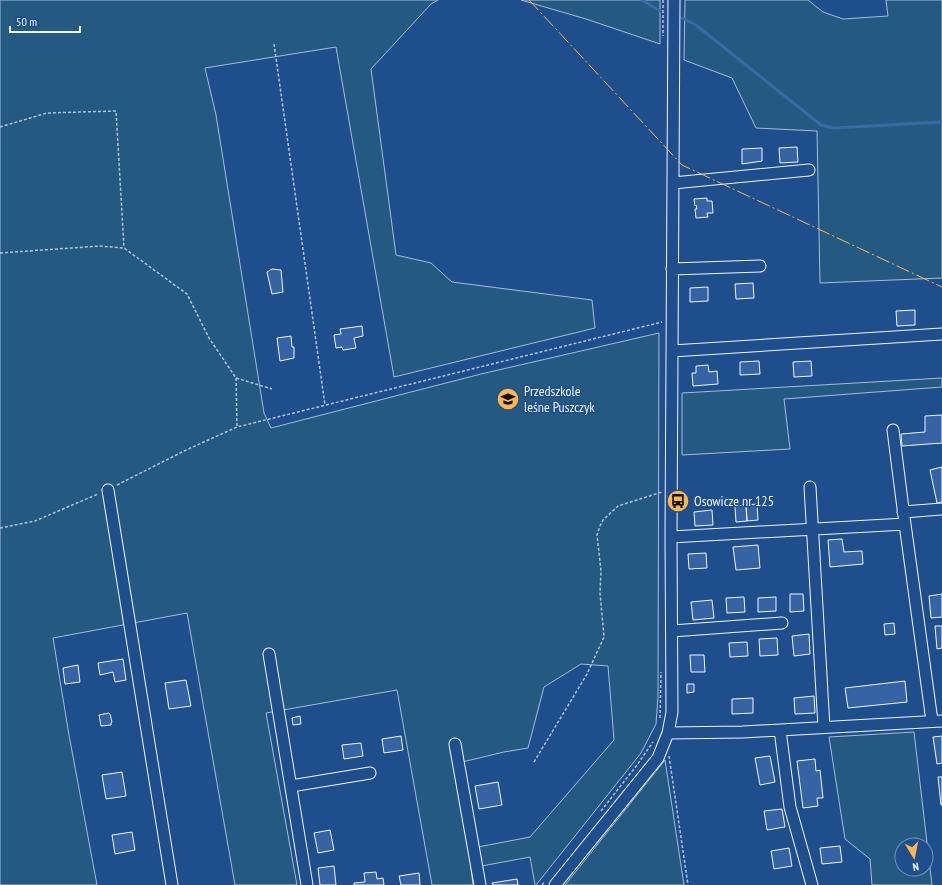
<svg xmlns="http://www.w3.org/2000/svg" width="942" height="885" viewBox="0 0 942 885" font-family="'PT Sans Narrow',sans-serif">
	<rect width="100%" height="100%" fill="#1f4e8c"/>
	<path fill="#245a82" stroke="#a8bbd7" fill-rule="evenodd" d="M0,0H438L431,4L371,69L396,255L431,263L452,282L592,300L595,328L394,377L336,47L205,68L216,115L264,413L271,428L481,374L659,333L658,696L656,724L641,753L536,885H535L530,857L471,868L473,885H432L397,690L266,713L297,885H235L187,613L53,638L69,735L97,885H0ZM581,664L608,666L614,740L530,837L473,848L458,763L504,752L528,748L544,687Z
		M521,0H660V44L586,19Z
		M685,0H808L823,12L843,19L888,16L886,0H942V278L820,283L817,131L756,128L732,78L684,60Z
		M942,378V387L784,399L790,449L682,455V393Z
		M914,732L932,885H872L870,859L845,839L829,737ZM902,845H926V869H902Z
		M665,760L684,885H565Z"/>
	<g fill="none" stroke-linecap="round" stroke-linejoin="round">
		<path stroke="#3b69a3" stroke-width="3" d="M642,0L660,11
			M682,18L696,25L821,125L834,128L942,122"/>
	</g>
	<path fill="#3563a3" stroke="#f2f6ff" d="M797,147L798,162L780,163L779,148Z
		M762,148V161L742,164V149Z
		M707,198V201H712L713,213H707L708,217L696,218L695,209H697L696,205L695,206L694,199Z
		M272,269L281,270L283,292L272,294L267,272Z
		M753,283L754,298L736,299L735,284Z
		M708,287V301L690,302V288Z
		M915,310V325L897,326L896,311Z
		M362,326L363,336L354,338L356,348L343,350L342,347L336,348L334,335L341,334L340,329Z
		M291,336L292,347H294V358L280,361L277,338Z
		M759,361L760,374L740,375V362Z
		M811,361L812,376L794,377L793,362Z
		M708,365L709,372L717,371L718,384L693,386L692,373H696V366Z
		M942,415V443L902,446L901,434L925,432V416Z
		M942,467V502L937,503L930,470Z
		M757,504L758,520L747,521L746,505Z
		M746,505L747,521L736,522L735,506Z
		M712,510L713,525L695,526L694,512Z
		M842,539L844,552L862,551L863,564L830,567L828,540Z
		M758,545L760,568L736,570L733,547Z
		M706,553L707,568L689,569L688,554Z
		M790,594H803L804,611L790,612Z
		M942,594V617L931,618L929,596Z
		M744,597L745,612L727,613L726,598Z
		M776,597V611L758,612V598Z
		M712,600L714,618L693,620L691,602Z
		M894,623L895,634L885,635L884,624Z
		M935,626H942V648L937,649Z
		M809,634L810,654L794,656L792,636Z
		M777,638L778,655L760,656L759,639Z
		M747,642L748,656L730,657L729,643Z
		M690,655H704L705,672H691Z
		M123,659L126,680L115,682L113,672L100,675L98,663Z
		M78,665L80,682L65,684L63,668Z
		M186,680L191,706L169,709L165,683Z
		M905,681L907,702L848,708L845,688Z
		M687,684H694V692L687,693Z
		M814,696L815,713L795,714L794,698Z
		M753,698V713L732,714V699Z
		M109,713L110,714L112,722L111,723V725L101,726L99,715Z
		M300,716L301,724L293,725L292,718Z
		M401,736L403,750L384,753L382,739Z
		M942,736V763L937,764L933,737Z
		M361,743L363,756L344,759L342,745Z
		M770,756L775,782L760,785L755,758Z
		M815,759L816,771L820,770L823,798H817L818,806L803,808L797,761Z
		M122,772L126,796L106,799L102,775Z
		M938,777H942V805H941Z
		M498,782L502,805L479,809L475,786Z
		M782,809L785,827L767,830L764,811Z
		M330,830L334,850L318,853L314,833Z
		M132,832L135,850L115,854L112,835Z
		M840,846L842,862L822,864L820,848Z
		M789,848L792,866L774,869L771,851Z
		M334,866L336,885H320L318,868Z
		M376,872L377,879L383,878L384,885H354V883L365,882L364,873Z
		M419,873L420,885H401L399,876Z
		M517,879L518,885H493L492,883Z"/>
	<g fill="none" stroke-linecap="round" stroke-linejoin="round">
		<g stroke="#f2f6ff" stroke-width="13">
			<path id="minor" d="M673,183L809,170
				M672,269L760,266
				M672,351L942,334
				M893,430L905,524
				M810,487L824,727
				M108,490L172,885
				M903,512L942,509
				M671,537L905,524L932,721
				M672,631L782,623
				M269,654L307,885
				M780,730L790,807L812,885
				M668,733L743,732L942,721
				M455,744L480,885
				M291,786L370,773
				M555,885L658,758L668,733L672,712L671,537L674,0"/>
		</g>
		<path stroke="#b3c4dc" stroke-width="1.5" stroke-dasharray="3 2" stroke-linecap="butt" d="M663,0V36
			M274,44L325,405
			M0,127L47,113L116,111L124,248
			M0,253L100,246L124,248L187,294L209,338L236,378L272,389
			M236,378L237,426
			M117,485L184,451L237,427L662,322
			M0,528L35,521L98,494
			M660,718L661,672
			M669,756L688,885
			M534,762L587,674L604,637L600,593L601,571L597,535L600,526L603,520L618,506L662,492
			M601,811L637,765L653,742
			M542,885L545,881"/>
		<use href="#minor" stroke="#1f4e8c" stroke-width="11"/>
		<path stroke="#ffb74d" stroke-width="1" stroke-dasharray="14 3 2 3" stroke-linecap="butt" d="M529,0L682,165L942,287"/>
	</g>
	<defs>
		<g id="school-disc" transform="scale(1.15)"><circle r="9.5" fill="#ffb74d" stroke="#1f4e8c"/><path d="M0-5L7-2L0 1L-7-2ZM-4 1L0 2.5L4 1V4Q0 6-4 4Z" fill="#111"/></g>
		<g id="bus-disc" transform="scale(1.15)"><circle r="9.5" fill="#ffb74d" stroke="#1f4e8c"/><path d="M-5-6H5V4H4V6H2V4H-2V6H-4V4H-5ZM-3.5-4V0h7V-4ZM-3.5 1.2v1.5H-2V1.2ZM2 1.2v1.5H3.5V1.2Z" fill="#111"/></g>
	</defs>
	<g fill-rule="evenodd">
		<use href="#school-disc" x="508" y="399"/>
		<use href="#bus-disc" x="678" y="501"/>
	</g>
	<g text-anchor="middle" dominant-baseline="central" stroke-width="3" stroke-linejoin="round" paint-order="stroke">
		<g font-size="14" fill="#f2f6ff" stroke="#1f4e8c" text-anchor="start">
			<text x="524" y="391">Przedszkole<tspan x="524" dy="16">leśne Puszczyk</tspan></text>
			<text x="694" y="501">Osowicze nr 125</text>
		</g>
	</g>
	<g transform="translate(914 857) rotate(170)"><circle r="19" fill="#1f4e8c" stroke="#7391ba"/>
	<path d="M0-3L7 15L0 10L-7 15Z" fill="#ffb74d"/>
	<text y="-6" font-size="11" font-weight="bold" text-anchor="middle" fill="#f2f6ff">N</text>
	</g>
	<path d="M10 26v6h70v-6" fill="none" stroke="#f2f6ff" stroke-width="2"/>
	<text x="16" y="26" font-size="12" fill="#f2f6ff" stroke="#1f4e8c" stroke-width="3" paint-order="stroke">50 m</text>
</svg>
